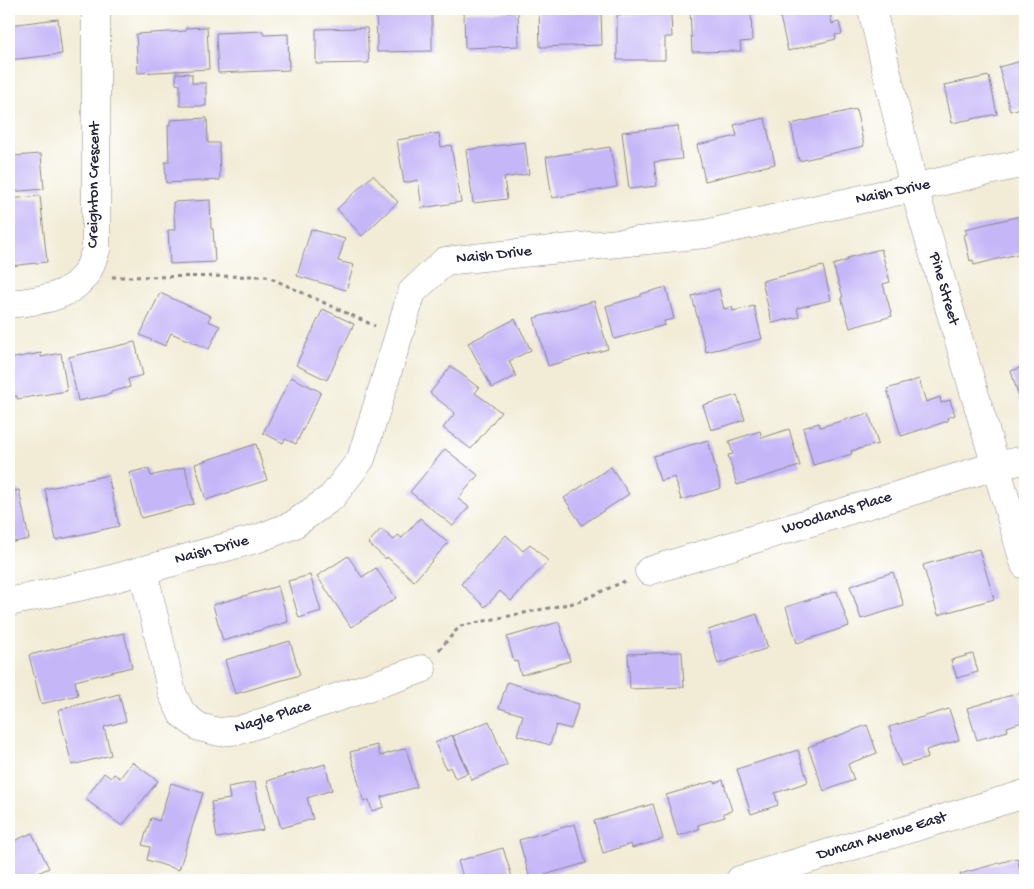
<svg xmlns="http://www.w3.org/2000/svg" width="1034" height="889" viewBox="0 0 1034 889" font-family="'Gochi Hand',sans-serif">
	<rect width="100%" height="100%" fill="#fff"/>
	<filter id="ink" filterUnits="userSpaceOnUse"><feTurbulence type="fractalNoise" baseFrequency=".02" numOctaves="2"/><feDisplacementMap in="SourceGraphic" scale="10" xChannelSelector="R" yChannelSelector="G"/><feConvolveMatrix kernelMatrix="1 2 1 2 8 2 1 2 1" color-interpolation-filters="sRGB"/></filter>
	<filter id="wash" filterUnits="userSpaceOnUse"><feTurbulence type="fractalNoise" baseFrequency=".0096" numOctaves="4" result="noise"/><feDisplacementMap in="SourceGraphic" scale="20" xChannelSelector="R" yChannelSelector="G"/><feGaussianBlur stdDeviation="1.12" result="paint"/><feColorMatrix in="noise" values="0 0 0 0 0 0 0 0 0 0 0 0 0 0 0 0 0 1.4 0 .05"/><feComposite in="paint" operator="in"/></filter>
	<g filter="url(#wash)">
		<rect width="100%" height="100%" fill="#f2ecd6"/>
		<g id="blocks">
			<path fill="#c5b6f8" d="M376,9H432V51L377,52Z
				M596,9H601L602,45L540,47L539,10Z
				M751,9L752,41L740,42L741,51L692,52L690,10Z
				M798,9H834L835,13L830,14L832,24L839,22L842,34L835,35L836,39L788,51L779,13Z
				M938,9H956L940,14Z
				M518,11L519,46L465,48L464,12Z
				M617,15H671L672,37H665V60H617Z
				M58,19L62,54L9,60V25Z
				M207,27L209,69L138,73L136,34L186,31V28Z
				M367,28L369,63L316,64V29Z
				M263,31L264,35L288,34L289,70L218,73L216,33Z
				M1025,60V107L1010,111L999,67Z
				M176,73L192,74V83H206V106H180V85L176,84Z
				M989,76L997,114L952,123L944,85Z
				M856,109L864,146L799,161L791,124Z
				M207,118L208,143H219L220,180L166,183L165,162H169L168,125H170V120Z
				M765,118L775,164L705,181L697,145L737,136L734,125Z
				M678,126L682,159L654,162L657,186L629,189L622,132Z
				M9,128H12L14,156L41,154L44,189L9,192Z
				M439,133L441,147L451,145L461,202L422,208L418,180L404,183L397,140Z
				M525,142L529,174L504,178L507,199L473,203L466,150Z
				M610,147L617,187L552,198L546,157Z
				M373,175L398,202L362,236L337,209Z
				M40,196L47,262L9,266V199Z
				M210,200L211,229H213L215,262L170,264L168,230H175L173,202Z
				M1025,215V252L974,265L973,260L970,261L964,235L967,234L965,229Z
				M311,229L345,239L338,261L354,265L346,290L297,276Z
				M881,249L890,282L883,284L892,316L850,328L841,297H843L833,265L848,260L847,258Z
				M823,266L831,300L797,308L799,317L772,323L762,281Z
				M666,287L674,319L664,321L665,325L614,339L606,306L641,296V294Z
				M719,289L724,309L732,307L733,311L754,306L762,339L706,352L692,296Z
				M160,293L211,316L208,321L220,326L209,349L171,333L165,346L140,335Z
				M594,301L608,349L548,366L534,318Z
				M323,309L354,324L327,380L296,365Z
				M515,319L531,350L509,361L516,376L492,388L468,343Z
				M135,342L143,375L128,379L130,387L111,392V394L78,401L69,357Z
				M41,353V357L61,353L67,391L17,399V396L9,397V359Z
				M1022,365H1025V402L1021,404L1011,371L1023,367Z
				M451,366L479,388L475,393L501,412L471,449L443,428L455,413L430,393Z
				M291,377L321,392L296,444L285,439L283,443L263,433Z
				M919,379L926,402L940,397L941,403L950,400L955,415L947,418L948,421L901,436L887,389Z
				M737,395L745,420L711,430L703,405Z
				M869,413L878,444L851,451L852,454L813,465L803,428L819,423L820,427Z
				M789,429L800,466L737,485L728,455L733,454L729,441L760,431L762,438Z
				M708,440L721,488L681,500L675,477L660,481L653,456Z
				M256,444L267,480L206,500L195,464Z
				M445,449L478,475L458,499L469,507L453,526L410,492Z
				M185,467L194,504L141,518L129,473L148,468L151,476Z
				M611,467L629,494L582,525L564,498Z
				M108,475L119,526L56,540L45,489Z
				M19,490L29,539L9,543V492Z
				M420,518L448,543L414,581L387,557L386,559L368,543L381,529L394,540L398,535L402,538Z
				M506,535L523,551L530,544L548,561L511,601L500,591L485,607L461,584Z
				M979,549L994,599L938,615L923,565Z
				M348,556L362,577L376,568L396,598L351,627L317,576Z
				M893,572L904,606L861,619L850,586Z
				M310,575L321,611L299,618L288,581Z
				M278,586L288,622L223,641L213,605Z
				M837,591L849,626L797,643L786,607Z
				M757,614L768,648L718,664L708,630Z
				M559,622L570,661L521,675L517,661L514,662L507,637Z
				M124,633L132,667L75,681L78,695L41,704L29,655Z
				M290,641L300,675L235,694L225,660Z
				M682,652L684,687L630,689L628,654Z
				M973,654L978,672L957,678L951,660Z
				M507,682L579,704L571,729L556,725L550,745L517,735L523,715L499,708Z
				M1019,693L1025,713V721L1007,727L1008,731L977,740L967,708Z
				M119,694L126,721L104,727L111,755L72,765L58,710Z
				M949,709L959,740L926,750L928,758L901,766L889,727Z
				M489,721L507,765L472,780L453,736Z
				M867,725L877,753L848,764L854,780L824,791L808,747Z
				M452,735L468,773L455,778L450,767L446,769L435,743Z
				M377,745L380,756L406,748L417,787L381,797L384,807L372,811L369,800L364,802L350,752Z
				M798,750L808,782L775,793L778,805L751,814L737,769Z
				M132,762L158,781L122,826L85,799L104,773L111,778L114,774L120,778Z
				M325,764L332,790L307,798L313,819L281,828L267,781Z
				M723,780L732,811L723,813L725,817L698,825L699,829L678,836L666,795L714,781L715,783Z
				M255,782L263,830L217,838L211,802L230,799L228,787Z
				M171,783L203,793L179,870L147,860L150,847L142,845L151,818L159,821Z
				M653,804L663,839L632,848L631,844L603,853L594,821Z
				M575,824L586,863L530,879L519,840Z
				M32,833L49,868L23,880H9V843Z
				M503,848L513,880H464L458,861Z
				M1017,858L1023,880L962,879L960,874Z"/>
		</g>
	</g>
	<g filter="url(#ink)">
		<use href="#blocks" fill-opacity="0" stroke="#8a8788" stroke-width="1"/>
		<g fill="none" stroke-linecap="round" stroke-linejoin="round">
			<g stroke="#8a8788" stroke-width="29">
				<path id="minor" d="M872,9L914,188L1025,565
					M9,304C37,301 70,299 87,272C91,266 93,257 96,250V9
					M143,570L172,693L182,714L199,727L219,732L240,730L422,669
					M649,571L995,466L1025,460
					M9,602L101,582L259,538L293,525L332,497L361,459L412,292L445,261L705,234L1025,163
					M740,880L1025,794"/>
			</g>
			<path stroke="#8a8788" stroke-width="3" stroke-dasharray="4 4" stroke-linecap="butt" d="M112,277L266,276L375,326
				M439,650L460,626L578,602L625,581"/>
			<use href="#minor" stroke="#fff" stroke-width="28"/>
		</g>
	</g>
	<g text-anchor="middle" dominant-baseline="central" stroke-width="4" stroke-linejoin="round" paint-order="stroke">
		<g font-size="16" fill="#22223b" stroke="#fff">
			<text transform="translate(95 185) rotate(-89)">Creighton Crescent</text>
			<text transform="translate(893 193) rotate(-12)">Naish Drive</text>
			<text transform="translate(494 256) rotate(-6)">Naish Drive</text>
			<text transform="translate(943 289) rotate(74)">Pine Street</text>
			<text transform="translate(837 514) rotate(-17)">Woodlands Place</text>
			<text transform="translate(212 551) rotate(-15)">Naish Drive</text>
			<text transform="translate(273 718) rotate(-17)">Nagle Place</text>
			<text transform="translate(882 837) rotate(-17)">Duncan Avenue East</text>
		</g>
	</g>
	<rect width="1034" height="889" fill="none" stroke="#fff" stroke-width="30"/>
</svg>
